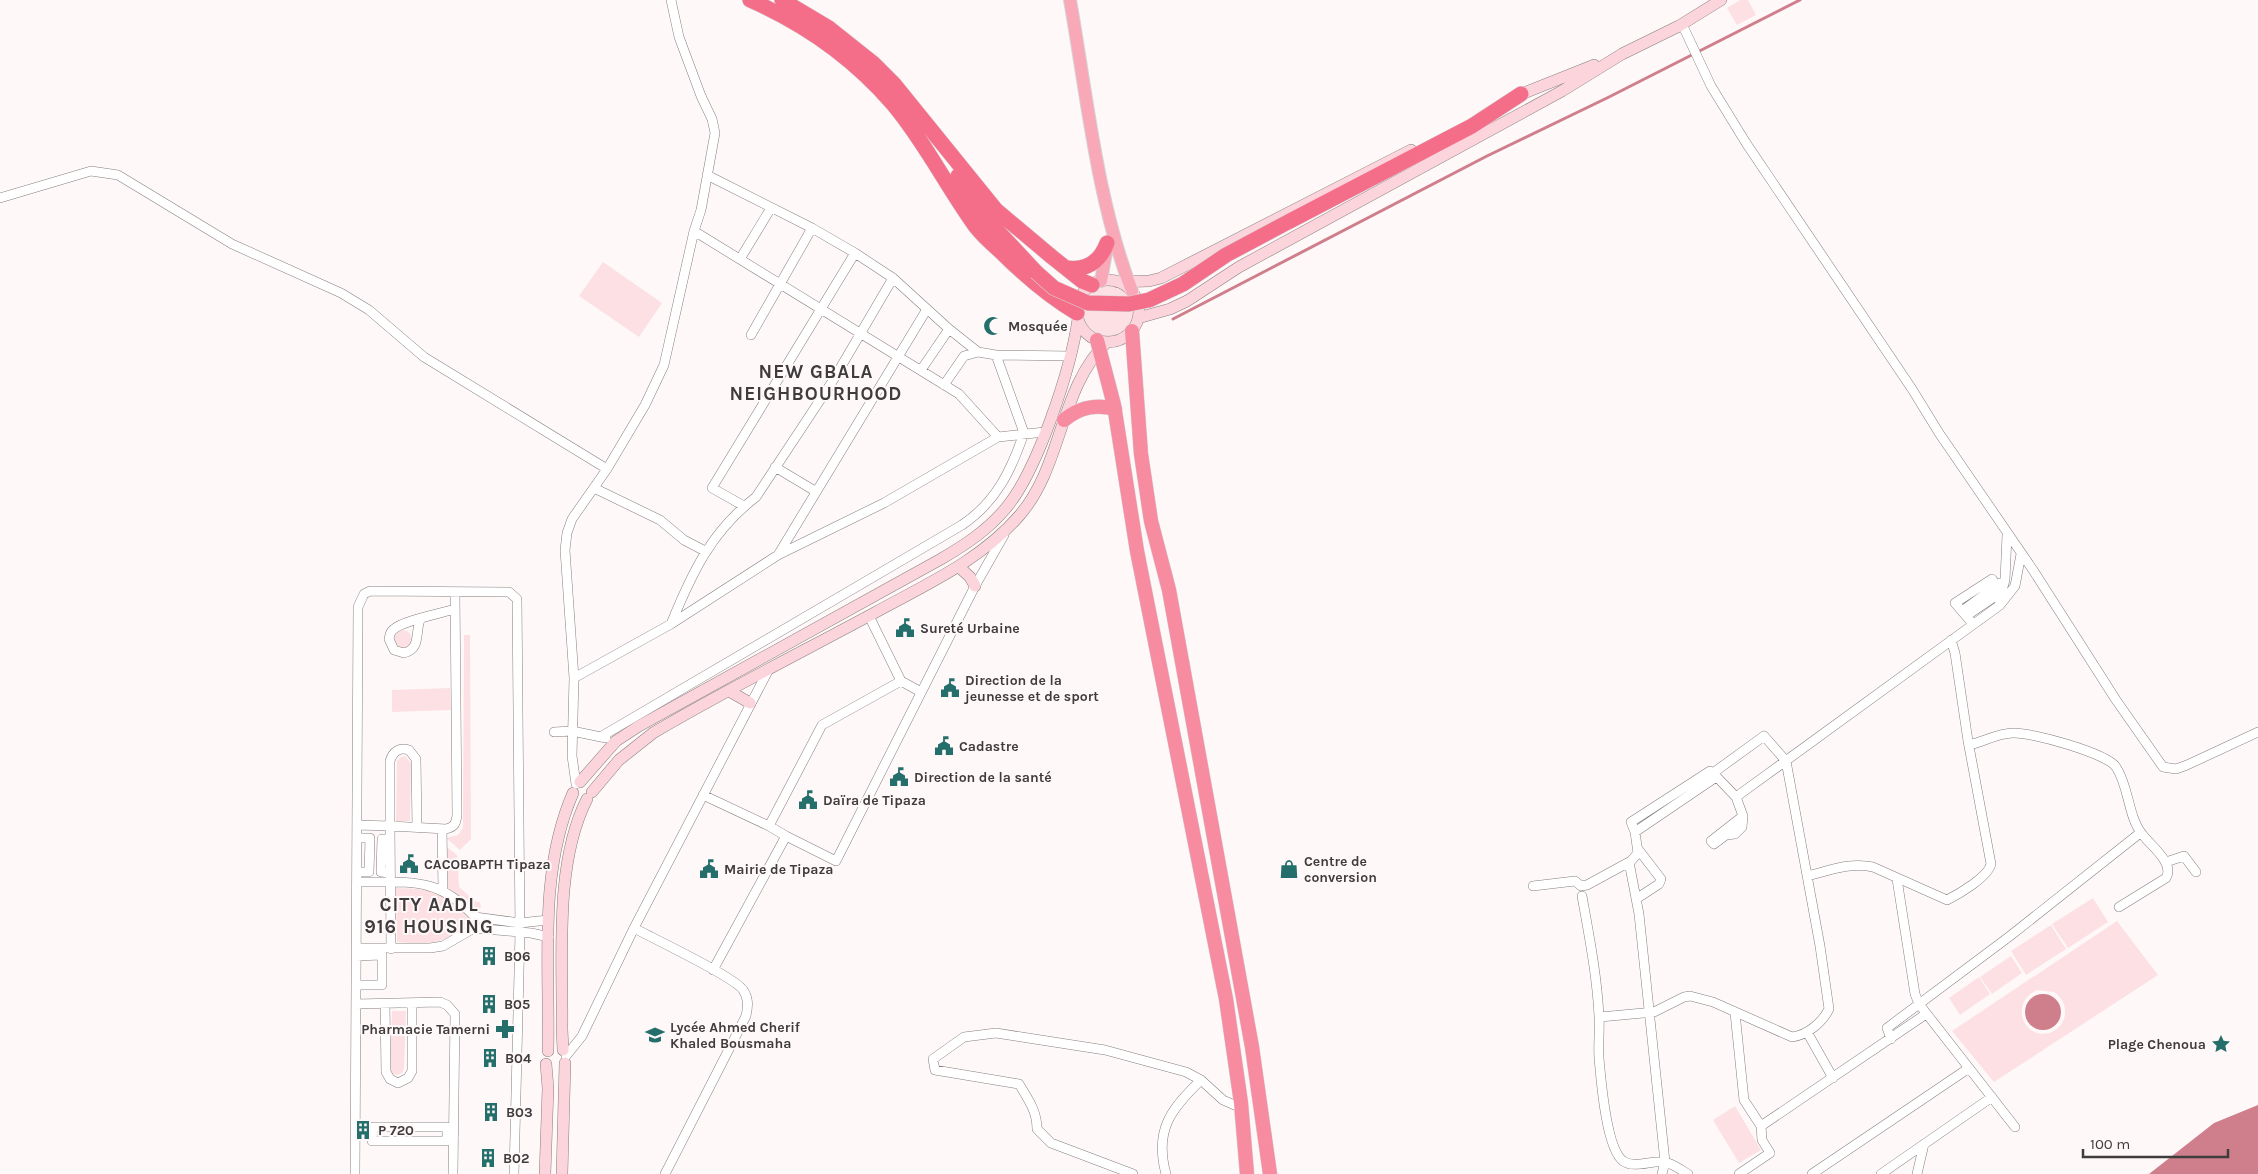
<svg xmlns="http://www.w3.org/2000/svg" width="2258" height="1174" viewBox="0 0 2258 1174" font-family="Karla,sans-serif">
	<rect width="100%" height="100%" fill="#fff8f9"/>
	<path fill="#fce0e3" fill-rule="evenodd" d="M1740,0H1748L1756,15L1737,25L1727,8Z
		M603,262L662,303L639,337L579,296Z
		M1083 311a25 25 0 1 1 50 0a25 25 0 1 1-50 0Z
		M394 639a9 9 0 1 1 18 0a9 9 0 1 1-18 0Z
		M464,635H470L471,839L460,850L446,838L458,835L463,828Z
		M450,688L451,710L392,712V690Z
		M405,756L411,763L410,821H396L397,761L401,757Z
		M447,847L457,855L459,887L476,902H480L481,908H476L448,889Z
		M396,888C435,889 438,892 470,914L468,921C449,946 424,944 397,942Z
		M2093,898L2108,922L2068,948L2052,924Z
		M2117,921L2158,975L1994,1082L1952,1031ZM2038,990L2054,992C2070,1003 2069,1025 2050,1033C2021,1040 2010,1000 2038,990Z
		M2051,925L2066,949L2026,975L2011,951Z
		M2011,956L2022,973L1992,994L1980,977Z
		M1979,977L1990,994L1960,1015L1949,998Z
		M392,1011H406L404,1068L403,1072L398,1075L393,1074L390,1069Z
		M1735,1106L1761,1150L1739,1163L1713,1120Z"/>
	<path fill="#cf7f8c" d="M2025 1012a18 18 0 1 1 36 0a18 18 0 1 1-36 0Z
		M2258,1105V1174H2149L2214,1123Z"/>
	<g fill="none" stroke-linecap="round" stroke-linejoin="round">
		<path stroke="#cf7f8c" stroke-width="3" d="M1173,319L1487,156L1609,97L1800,0"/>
		<g stroke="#857f7f" stroke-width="10">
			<path id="minor" d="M1682,24L1711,86L1746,143L1912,389L1939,433L2033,570L2116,700L2163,767L2176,769L2187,765L2258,732
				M707,175L812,228L855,253L893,278L949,329L978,352L996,355L1071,356
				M0,198L91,171L118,175L232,244L341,293L369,310L424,357L607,469
				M694,231L959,394L998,437
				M740,259L771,208
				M751,335L812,228
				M921,370L949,329
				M944,385L964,356L978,352
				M775,467L815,491
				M594,488L660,520L684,540L705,551
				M744,506L712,488L855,253
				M778,555L927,309
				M1999,600L2005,580L2007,535
				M1962,611L2000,583
				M1966,616L1994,597L1997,587L1992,579L1955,603C1961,610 1967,617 1973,624
				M420,620C415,633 421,649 404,653L394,650L389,639C390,635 390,631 394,629C402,621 442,613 455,609
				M671,624C691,575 711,531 756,497L832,382L893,278
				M574,678L671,624L778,555L884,503L998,437L1045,432
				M901,681L921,692
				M554,732L572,731L606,738
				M602,736L962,525C996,502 1011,471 1024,433L996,355
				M1969,745C1983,742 1998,733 2013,733C2030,732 2107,753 2116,767C2129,786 2128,817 2142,834C2150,845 2175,863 2166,878L2119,907
				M1713,773L1736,797L2000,605L2015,586L2021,554
				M576,784L572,756L574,678L565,550L567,533L572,519L607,469L645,405L664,365L694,231L701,210L715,133L712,119L701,96L679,37L671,0
				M703,795L769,826
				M1736,797L1743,816L1742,827L1735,834L1726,835L1714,844L1711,841L1743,816
				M357,825L390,826L391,949
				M417,828L416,759L409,750C400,747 393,751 390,761V826L446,829C454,827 456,824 457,815L455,592
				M442,829L443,890
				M786,836L769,826L822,725L901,681L869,616
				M1629,862L1639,914L1665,1162L1662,1174
				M2166,862L2184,856L2196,872
				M357,872H369L370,838H357
				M390,873L381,872L382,839H390
				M1808,876C1830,870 1851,862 1873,867L1947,900C1959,894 1988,877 1991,864L1968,741L1955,653L1951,640
				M1897,879L1915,994L1919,1004L2015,1127
				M1533,886L1575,881L1581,886L1587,885L1631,861L1638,853L1635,832L1716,777
				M1582,896C1589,935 1597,976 1599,1016C1600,1030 1598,1044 1599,1058C1601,1080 1606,1148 1623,1161C1634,1169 1652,1160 1664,1162C1672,1163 1681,1170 1688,1174
				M1636,899L1659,884L1661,879L1638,849
				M475,917L520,923L548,920
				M474,928L531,933L549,937
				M634,928L769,669
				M356,948H430L443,946L474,928L475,917C437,875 408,883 357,882
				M713,970L786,836L836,861L975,586L1004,535
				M356,985H382V955L356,956
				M356,1004L440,1002L447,1005L455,1014L453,1174
				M385,1004L386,1072L390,1079L398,1083L408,1078L412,1071V1003
				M1735,1013L1744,1100L1761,1126
				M1600,1017L1654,1012L1684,997L1690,996L1713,1002L1792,1037C1807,1035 1822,1023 1829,1009L1820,946L1786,761L1764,736L1713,773L1710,771L1631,822L1635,832
				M1807,1032L1833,1078
				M1891,1039L1887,1028L2010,936L2140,833
				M566,1056L582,1036L634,928C652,938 735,977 743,990C749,998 748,1007 746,1016L665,1174
				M447,1134V1141H372L373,1127H447V1134H454
				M355,1174L358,607L364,594L370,591L509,592L517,599L520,932L514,1174
				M1133,1174L1051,1143L1037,1129C1037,1111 1028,1099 1019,1084L935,1070L933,1059L964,1037L996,1033L1105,1050L1186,1072L1201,1080L1223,1100L1241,1108
				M1166,1174C1154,1130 1171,1109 1201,1080
				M1739,1174L1770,1153L1762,1140L1761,1126L1926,1014
				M1812,1174L1969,1068
				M1881,1174L1992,1097
				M1917,1174L1924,1144"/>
		</g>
		<g stroke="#857f7f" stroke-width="12">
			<path id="secondary" d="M1514,97L1594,65
				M1077 311a31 31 0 1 1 62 0a31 31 0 1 1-62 0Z
				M1118,282L1149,281L1161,278L1411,150
				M1138,318L1170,309L1187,301L1239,267L1562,91L1622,54L1679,26L1721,0
				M959,567L970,577L975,586
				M729,691L750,703
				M580,782L616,741L639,726L941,559C965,545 988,530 1006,508C1038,470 1071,368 1078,319
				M592,792L619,760L653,733C726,690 802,652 876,612C927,584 981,560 1019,516C1063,466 1059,388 1107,342
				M563,1050L562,1029C563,957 554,864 587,799
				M548,1051C550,965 538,873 573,793
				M545,1174L548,1088L546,1064
				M562,1174L565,1063"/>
		</g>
		<g stroke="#d5d4d4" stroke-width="14">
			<path id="primary" d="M1070,0C1087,96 1097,201 1132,291
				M1101,281L1107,246"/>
		</g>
		<g stroke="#d5d4d4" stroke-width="15">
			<path id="trunk" d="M1132,331L1141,454L1151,521L1169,590L1252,1047L1270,1174
				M1097,340L1114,405L1137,551L1226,999L1241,1103L1247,1174
				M1064,420C1080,407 1096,404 1115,409"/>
		</g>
		<g stroke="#d5d4d4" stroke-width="16">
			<path id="motorway" d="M750,0C805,24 853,58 893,104C925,142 947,187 976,227C983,236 992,244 1000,251C1024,275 1048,296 1077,313
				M782,0L829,28L873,63L894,84L996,210L1052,257L1082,281L1092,285
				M958,176L980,212L959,190
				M980,212L1036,272
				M1288,222L1472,126L1521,94
				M1066,268C1086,271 1100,262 1107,243"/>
		</g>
		<use href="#minor" stroke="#fff" stroke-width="9"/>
		<use href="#secondary" stroke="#fcd4dc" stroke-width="11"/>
		<use href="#primary" stroke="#f9a8b8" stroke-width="12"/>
		<use href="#trunk" stroke="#f78ba0" stroke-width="14"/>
		<use href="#motorway" stroke="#f56e89" stroke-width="15"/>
		<g stroke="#d5d4d4" stroke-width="16" stroke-linecap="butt">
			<path id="motorway-bridge" d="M1036,272L1054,288L1088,303L1129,304L1149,300L1183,284L1226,255L1288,222"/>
		</g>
		<use href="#motorway-bridge" stroke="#f56e89" stroke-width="15"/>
	</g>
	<defs>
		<g id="mosque-bare" transform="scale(1.5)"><path d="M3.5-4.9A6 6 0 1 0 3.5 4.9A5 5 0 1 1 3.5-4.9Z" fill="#246f6b" stroke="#fff8f9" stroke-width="2.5" paint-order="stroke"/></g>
		<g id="civic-bare" transform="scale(1.5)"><path d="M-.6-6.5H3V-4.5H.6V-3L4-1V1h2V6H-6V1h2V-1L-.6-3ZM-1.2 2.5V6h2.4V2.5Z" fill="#246f6b" stroke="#fff8f9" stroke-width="2.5" paint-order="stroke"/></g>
		<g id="shop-bare" transform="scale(1.5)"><path d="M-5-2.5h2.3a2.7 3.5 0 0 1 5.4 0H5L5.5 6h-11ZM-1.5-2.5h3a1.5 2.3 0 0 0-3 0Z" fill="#246f6b" stroke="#fff8f9" stroke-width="2.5" paint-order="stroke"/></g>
		<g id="building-bare" transform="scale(1.5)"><path d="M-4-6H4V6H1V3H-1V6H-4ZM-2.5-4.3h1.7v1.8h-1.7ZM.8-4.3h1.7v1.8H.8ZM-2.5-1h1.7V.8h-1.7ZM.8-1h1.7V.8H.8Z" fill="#246f6b" stroke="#fff8f9" stroke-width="2.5" paint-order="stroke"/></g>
		<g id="pharmacy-bare" transform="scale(1.5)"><path d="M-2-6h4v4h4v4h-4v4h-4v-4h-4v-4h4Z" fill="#246f6b" stroke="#fff8f9" stroke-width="2.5" paint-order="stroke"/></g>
		<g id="school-bare" transform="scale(1.5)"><path d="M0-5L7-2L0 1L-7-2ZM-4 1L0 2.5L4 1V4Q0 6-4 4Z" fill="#246f6b" stroke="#fff8f9" stroke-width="2.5" paint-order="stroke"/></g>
		<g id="sight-bare" transform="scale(1.5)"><path d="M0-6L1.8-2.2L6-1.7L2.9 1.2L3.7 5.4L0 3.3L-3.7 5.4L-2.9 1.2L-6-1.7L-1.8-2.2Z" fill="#246f6b" stroke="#fff8f9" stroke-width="2.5" paint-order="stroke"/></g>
	</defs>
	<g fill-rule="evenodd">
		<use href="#mosque-bare" x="993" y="326"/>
		<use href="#civic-bare" x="905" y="628"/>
		<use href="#civic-bare" x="950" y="688"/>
		<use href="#civic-bare" x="944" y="746"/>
		<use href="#civic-bare" x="899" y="777"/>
		<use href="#civic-bare" x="808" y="800"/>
		<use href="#civic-bare" x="409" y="864"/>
		<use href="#civic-bare" x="709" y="869"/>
		<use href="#shop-bare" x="1289" y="869"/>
		<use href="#building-bare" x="489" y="956"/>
		<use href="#building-bare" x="489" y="1004"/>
		<use href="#pharmacy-bare" x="505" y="1029"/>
		<use href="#school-bare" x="655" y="1035"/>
		<use href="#sight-bare" x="2221" y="1044"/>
		<use href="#building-bare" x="490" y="1058"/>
		<use href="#building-bare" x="491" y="1112"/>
		<use href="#building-bare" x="363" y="1130"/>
		<use href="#building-bare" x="488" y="1158"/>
	</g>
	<g text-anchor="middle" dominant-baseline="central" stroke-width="4" stroke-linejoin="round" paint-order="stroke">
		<g font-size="14" font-weight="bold" fill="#3f3c3d" stroke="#fff8f9" text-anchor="start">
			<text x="1008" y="326">Mosquée</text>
			<text x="920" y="628">Sureté Urbaine</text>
			<text x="965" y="680">Direction de la<tspan x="965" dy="16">jeunesse et de sport</tspan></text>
			<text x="959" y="746">Cadastre</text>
			<text x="914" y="777">Direction de la santé</text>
			<text x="823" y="800">Daïra de Tipaza</text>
			<text x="1304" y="861">Centre de<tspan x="1304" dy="16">conversion</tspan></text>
			<text x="424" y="864">CACOBAPTH Tipaza</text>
			<text x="724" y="869">Mairie de Tipaza</text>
			<text x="504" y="956">B06</text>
			<text x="504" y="1004">B05</text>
			<text x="670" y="1027">Lycée Ahmed Cherif<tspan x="670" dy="16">Khaled Bousmaha</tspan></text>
			<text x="490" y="1029" text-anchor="end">Pharmacie Tamerni</text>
			<text x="2206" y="1044" text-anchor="end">Plage Chenoua</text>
			<text x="505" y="1058">B04</text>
			<text x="506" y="1112">B03</text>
			<text x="378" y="1130">P 720</text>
			<text x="503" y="1158">B02</text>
		</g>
		<g font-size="19" font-weight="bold" letter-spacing="1" fill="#3f3c3d" stroke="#fff8f9">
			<text x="816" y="372">NEW GBALA<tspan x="816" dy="22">NEIGHBOURHOOD</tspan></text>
			<text x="429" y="905">CITY AADL<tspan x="429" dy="22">916 HOUSING</tspan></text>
		</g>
	</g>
	<path d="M2083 1149v8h145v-8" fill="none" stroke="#3f3c3d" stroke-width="2.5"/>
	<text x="2090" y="1149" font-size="15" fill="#3f3c3d" stroke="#fff8f9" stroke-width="4" paint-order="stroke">100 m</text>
</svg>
